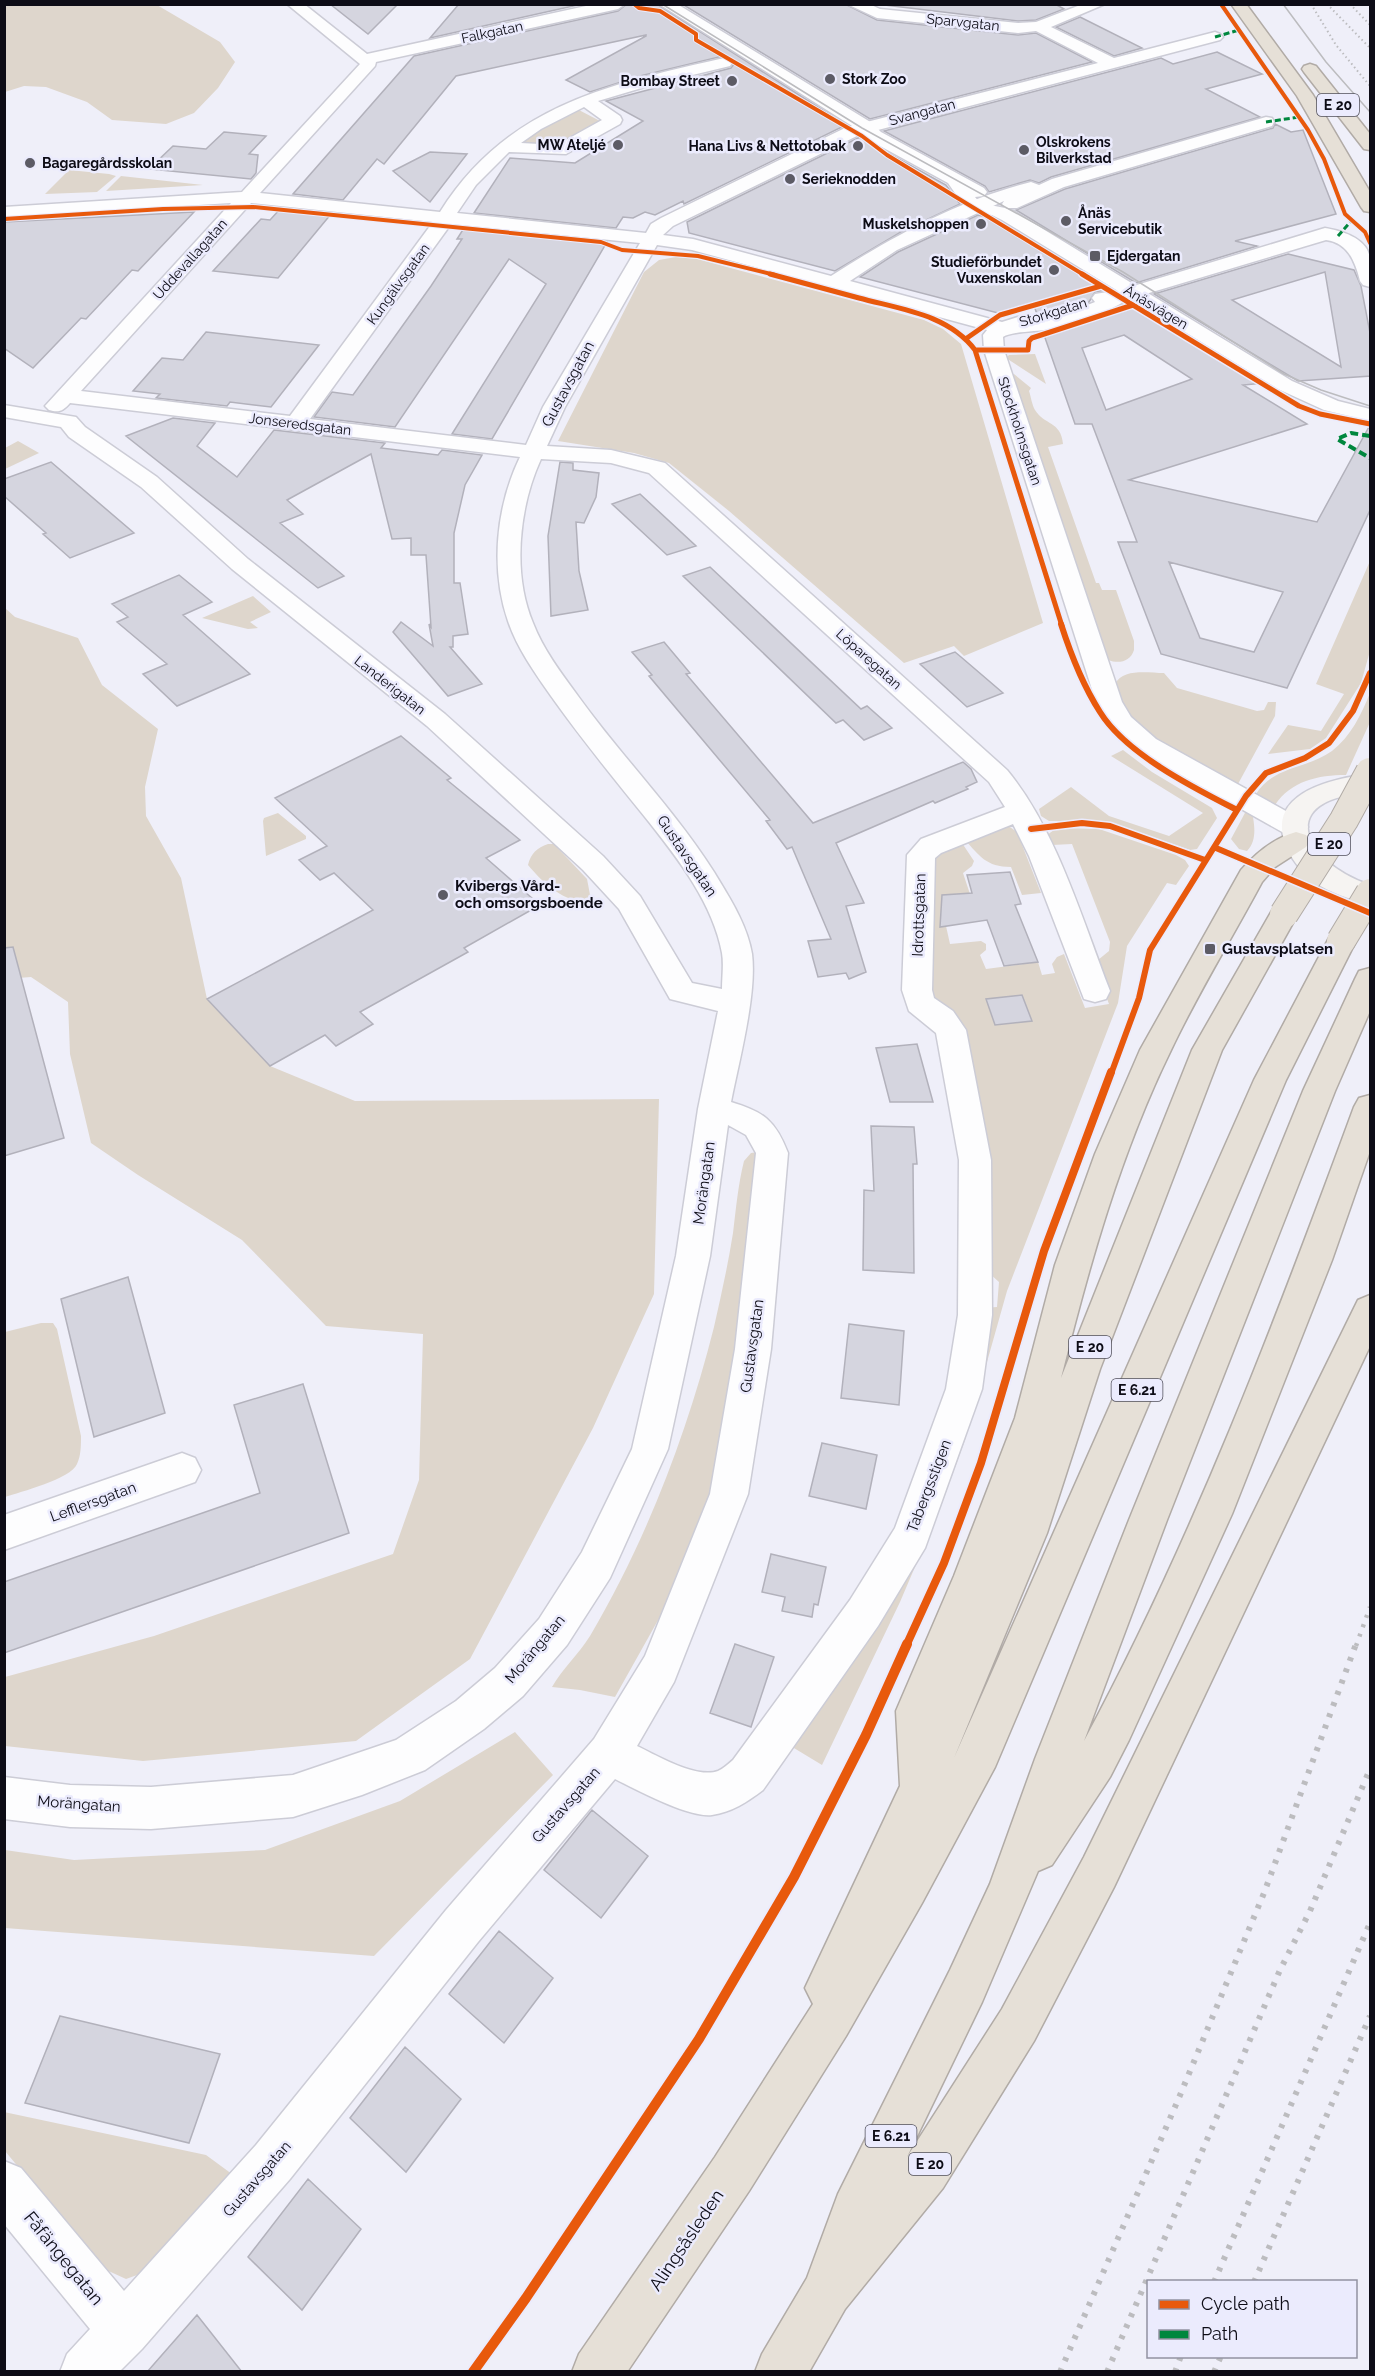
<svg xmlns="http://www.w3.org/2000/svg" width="1375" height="2376" viewBox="0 0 1375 2376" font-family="Raleway,sans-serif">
	<rect width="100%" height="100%" fill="#efeff9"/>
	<path fill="#ded6cc" d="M4,5H157L220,42L235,62L218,88L194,113L166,124L112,120L87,102L46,87L24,86L5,92Z
		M577,109L600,121L556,146L519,142Z
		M69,170L109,174L116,176L97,192L45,194Z
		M121,176L203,185L106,191Z
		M676,257L697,259L924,320L943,329L961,344L1043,623L964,656L954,646L904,663L729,511L669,463L634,453L558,441L644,272L659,260Z
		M1035,354L1046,384L1006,358L1009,355Z
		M1014,374L1031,388L1029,391C1031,397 1032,405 1035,410C1044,425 1061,421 1063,444L1048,447L1096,583H1099L1102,590H1116L1134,641V650C1130,662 1119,664 1108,660L1011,376Z
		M18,441L39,453L5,469V448Z
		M1370,561V651L1361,683L1326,738L1310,749L1268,754L1288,725L1321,731L1344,694L1316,684Z
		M253,596L271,612L250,622L258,628L248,629L202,618Z
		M5,608L15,617L78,638L102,685L158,729L145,787L146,816L181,878L207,999L270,1066L355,1101L659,1099L654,1294L593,1428L470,1659L356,1741L143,1761L5,1746V1677L154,1636L393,1554L419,1480L423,1334L326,1326L242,1240L138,1175L91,1143L70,1054L68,1002L31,977L5,979Z
		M1164,673L1177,688L1257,711L1264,710L1268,702H1276L1275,716L1238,784C1191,762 1129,739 1115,684C1123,668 1148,673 1164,673Z
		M1370,693V722L1346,775C1318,775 1291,781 1275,805L1256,794C1273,766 1307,769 1332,751C1351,736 1361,715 1370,693Z
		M1123,750L1152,772L1212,808L1217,818L1197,849L1190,850L1106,821H1049L1041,816L1039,809L1071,787L1109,816L1169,836L1203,813L1111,756Z
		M1246,811L1253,817C1255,829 1256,842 1247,851L1239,849L1231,839Z
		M278,813L306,836V839L266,856L263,821L264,818Z
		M1007,825L1017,832L1041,893L1022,895L1011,867C986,867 980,856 964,839Z
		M1061,828L1099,829L1176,855L1185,860L1189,866L1176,885L1167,883L1127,946L1118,1003L1007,1291L965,1440L941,1506L900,1602L822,1765L784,1742L874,1606L983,1308L997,1307L999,1282L989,1273L933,997L929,992L932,857L960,840L974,861L972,866L963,873L970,894L942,896L940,926H946L950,944L981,941L986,944V950L980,955L986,969L1038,962L1042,975L1055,973L1052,964L1057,957L1064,954L1085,1008L1109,1004L1098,975V960L1109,951L1110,942L1072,844L1052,845L1047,835L1054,830Z
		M548,844H554L587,879L591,900C568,907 541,881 528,865C531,853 537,848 548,844Z
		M758,1152L748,1287L719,1458L706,1508L666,1606L615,1697L580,1690L552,1687C562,1669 579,1654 590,1636C646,1541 687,1434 714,1327C721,1296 728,1265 733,1233C736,1209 738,1185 744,1161L751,1153Z
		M41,1323H53L57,1329L81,1436C81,1445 81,1456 77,1464C71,1479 20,1492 5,1497V1332Z
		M515,1732L553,1775L374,1956L5,1928V1850L74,1860L265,1850L400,1801Z
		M4,2112L206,2155L236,2177L151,2270L126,2279L102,2268L5,2151Z"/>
	<path fill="#d5d5df" stroke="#b2b1bb" stroke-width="1.5" fill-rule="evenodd" d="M330,4H398L368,34Z
		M459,4H582L430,38Z
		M627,4H657L846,125L684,204L683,201L655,215L645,212L633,218L623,217L616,228L474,213L510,158L575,163L643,121L606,101L731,68L734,64L732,59L723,56L640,76L590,92L566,80L646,36V35L456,76L384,164L377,159L343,200L293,194L414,56L618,11Z
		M682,4H845L877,20L1018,35L1036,33L1092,62L870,119Z
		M876,4H1055L1064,9L1036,20L1018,21Z
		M1080,17L1142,48L1114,56L1056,27Z
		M1217,52L1262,74L1206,89L1260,117L1051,177L1039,183L1030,180L989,192L985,186L884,131L1161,58L1173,64Z
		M1275,124L1291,132L1303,130L1336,214L1235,241L1257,246L1136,283L1016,210L1065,189L1273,128Z
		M224,132L266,136L249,154L258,155L256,173L251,179L149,169L173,146L206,149Z
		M862,136L868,142L946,185L960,204L901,232L835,271L689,233L687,222Z
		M430,152L467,154L430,202L393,171Z
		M281,208L331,214L278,278L213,271L261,219L270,220Z
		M194,212L138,271L132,270L86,319L81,318L33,368L4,348V222Z
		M978,215L991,217L1001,222L1111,289L1095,292L1089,302L1038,317L1033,303L998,313L860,277L898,252Z
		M464,228L607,242L492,439L452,434L546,284L509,259L395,427L314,417L332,392L353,395L431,286L462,239H457Z
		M1288,254L1354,270L1361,286L1371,338V376L1298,381L1154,294ZM1325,272L1341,367L1232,300Z
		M1130,301L1265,383L1243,385L1307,424L1129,480L1317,522L1371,423V508L1287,688L1161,654L1118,542H1137L1092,424H1075L1043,332L1091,320ZM1124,335L1192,379L1106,410L1082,348ZM1169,562L1283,592L1254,652L1200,638Z
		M206,332L319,345L271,407L230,402L227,406L156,398L160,394L133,391L162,358L183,360Z
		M173,418L215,423L197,446L237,477L274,430L385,443L381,448L438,455L442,450L482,455L465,485L454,533V583H460L468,634L453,636V647H450L482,684L448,696L393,632L401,622L433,646L429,624L431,627L426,555H411V538L392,539L371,454L287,500L303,514L280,523L344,576L318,588L126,436Z
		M51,462L134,533L70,558L43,534L46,533L4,496V479Z
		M560,462L573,463V470L599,473L596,497L584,523L576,522L579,571L588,610L551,616L548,536Z
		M640,494L696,546L667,555L612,504Z
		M710,567L861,709L867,706L892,728L864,740L843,720L836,723L683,576Z
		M179,575L212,602L183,615L250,674L177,706L143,674L167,664L117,622L128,617L112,604Z
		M664,642L690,673L686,674L813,823L963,762L971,769L977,782L966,787L968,789L935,803L933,801L836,843L864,903L846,906L866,972L849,979L846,973L818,977L808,941L831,939L792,847L787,849L766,821L770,820L649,676L652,675L632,652Z
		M955,652L961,657L1003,693L967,707L920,664Z
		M401,736L451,778L447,780L520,840L486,858L540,905L464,948L468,952L360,1012L373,1024L336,1046L325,1035L270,1066L207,999L373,910L334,873L320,880L299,860L327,846L275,798Z
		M1010,872L1021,904L1015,905L1038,962L1004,966L987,920L940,927L942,895L972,893L967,875Z
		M13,947L64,1138L4,1156V948Z
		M1022,995L1032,1021L995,1025L986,999Z
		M917,1044L933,1102H890L876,1048Z
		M871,1126L914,1127L917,1164H913L914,1273L863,1270L864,1190L874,1191Z
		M128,1277L165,1413L94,1437L61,1299Z
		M849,1324L904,1331L899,1405L841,1398Z
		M303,1384L349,1533L4,1653V1582L260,1493L234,1405Z
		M822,1443L877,1455L866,1509L809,1496Z
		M771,1554L826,1567L818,1605L814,1604L812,1617L782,1611L785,1597L762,1592Z
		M735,1644L774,1657L751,1727L710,1713Z
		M592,1810L648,1856L601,1918L544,1870Z
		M499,1931L553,1978L504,2043L449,1994Z
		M60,2016L220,2054L189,2143L25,2103Z
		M405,2047L461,2099L406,2172L350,2118Z
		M308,2179L361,2229L302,2310L248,2257Z
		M197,2315L242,2372H147Z"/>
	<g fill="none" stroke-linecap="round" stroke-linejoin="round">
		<g stroke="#ccccd6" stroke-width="3">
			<path id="minor" d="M287,4H304L367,54L595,4H625L618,9L376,62L375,66L260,193L440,212C507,105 610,84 724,58L730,60L732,63L730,66L655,84L598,101L620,116L622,120L620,124L566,154L509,152L476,185L457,213L646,233L651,224L661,218L847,127L1098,63L1036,31L1018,33L877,18L847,4H869L880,9L1018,23L1036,22L1083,4H1105L1051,27L1114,58L1215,32L1220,34L1223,37L1220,40L859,135L673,226L663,235L693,239L831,276C891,237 961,199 1031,182L1039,185L1052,179L1266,117L1272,118L1274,122L1272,126L1064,187L1017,208H1005L1002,204L1004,201L897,250L850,281L1002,322L1021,316L1031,321L1058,315L1090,304L1095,302L1092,298L1095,294L1120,290L1325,228C1342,231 1367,238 1370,258C1372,267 1370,278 1370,287L1363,285L1360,281C1355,261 1348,243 1326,240L1129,299C1104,314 1077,323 1049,329C1038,332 1011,331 1003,337L1004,350L1122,702L1131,717L1156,739L1304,821L1308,827L1304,833L1294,836L1284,833L1138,751L1112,728L1096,702L984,350L983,335L987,330L692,250L657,245L565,407L547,446L611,450L665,463L1007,770C1056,829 1082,919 1110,991L1106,999L1095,1002L1084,999L1029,856L1013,824L941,853L935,858L932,990L934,998L953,1011L966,1030L991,1160L992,1315L982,1389L925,1548L878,1626L763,1790C747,1802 732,1812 712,1815C689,1818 637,1790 615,1779L478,1942L290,2179L142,2349L119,2372H60L67,2354L90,2329L4,2224V2161L21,2168L124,2291L256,2145L446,1910L594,1739L645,1656L710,1494L735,1349L756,1153L746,1135L728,1125L710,1256L668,1449L610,1578L567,1645L523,1696L484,1729L425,1770L362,1795L293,1817L151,1829L70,1827L4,1819V1777L70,1785L151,1787L293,1775L396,1740L456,1701L495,1668L539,1619L582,1552L632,1449L676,1256L698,1109L718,1011L670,999L619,909L583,870L427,726L232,569L141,487L69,437L61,427L4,417V405L76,417L85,427L157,477L248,559L445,714L603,856L640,896L692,983L722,989C722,977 724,964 722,953C713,904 679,860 649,822C616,781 582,740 551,696C535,673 517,648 508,621C490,568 496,507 520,457L70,403C63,411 59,413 49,410L45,406L231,203L4,217V207L242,192L360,64ZM584,107L602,120L557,145L521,143L541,129ZM251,203L433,222L290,416L81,391ZM451,224L640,243L543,407L526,445L310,419ZM541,459L611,463L649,473L989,782L1005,807L921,839L907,855L902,990L909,1011L936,1033L959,1160L958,1315L946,1389L895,1528L850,1600L733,1760C728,1764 723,1769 718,1771C696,1779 656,1755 637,1746L674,1682L748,1494L771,1349L788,1153C775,1120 764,1112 731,1102C739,1061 757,994 752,954C747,924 729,897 714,872C674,809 621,756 578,696C561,673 543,649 533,623C512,573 519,507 541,459Z
				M182,1453L195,1458L201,1470L195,1482L4,1550V1515Z"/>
		</g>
		<g stroke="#ccccd6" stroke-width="3">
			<path id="tertiary" d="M659,4H677L872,123L881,132L984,188L987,192L984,196L975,197L980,203L1005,208L1015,212L1292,381L1338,401L1370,409V421L1324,410L1278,389L1002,220L992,215L968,212L948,183L869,140L860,131Z"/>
		</g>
		<g stroke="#ccccd6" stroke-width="3">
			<path id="secondary" d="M1355,776L1370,777V793C1275,797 1300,861 1370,885V905C1350,899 1331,893 1314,882C1303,873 1294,863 1288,850C1264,800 1316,783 1355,776Z"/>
		</g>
		<g stroke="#b1aba6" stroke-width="3">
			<path id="motorway" d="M1231,4H1246L1313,95L1370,192V212L1364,211L1361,207L1297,96Z
				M1310,64L1316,66L1370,134V150L1364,149L1304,72L1302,69L1304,66Z
				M1296,832L1306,835L1310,841L1306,847L1275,867L1262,882C1232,938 1198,993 1171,1050C1120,1154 1089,1266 1061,1378L1192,1050L1274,907L1284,904L1294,907L1298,914L1222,1050L1100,1369L1047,1533L954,1758L1254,1080L1331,934L1341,931L1351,934L1356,941L1286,1080L995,1767L922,1903L846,2036L749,2191L627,2372H572L579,2354L715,2157L813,2004L805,1988L900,1786L896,1711L954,1576L1015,1418L1055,1265L1095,1154L1140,1050L1241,870C1256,853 1274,838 1296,832Z
				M1370,968V1011L1335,1091L1167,1520L1084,1741C1193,1539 1275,1322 1354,1107L1359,1098L1370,1095V1151L1332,1260L1232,1514L1129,1740L1110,1777L1052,1865L1038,1871L982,2002L907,2157L1002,2009L1084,1857L1358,1300L1370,1295V1346L1114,1887L1034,2041L943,2188L845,2309L809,2372H755L762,2354L807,2278L838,2194L950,1970L990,1884L1035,1759L1129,1520L1303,1091L1355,979L1359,971Z"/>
		</g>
		<use href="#minor" fill="#fdfdfe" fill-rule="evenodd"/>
		<use href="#tertiary" fill="#fdfdfe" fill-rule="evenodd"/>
		<use href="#secondary" fill="#f6f4f2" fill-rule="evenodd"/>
		<use href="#motorway" fill="#e6e0d7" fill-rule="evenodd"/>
		<path stroke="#bcbcbf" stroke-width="1.5" d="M662,4L862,128L1123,272L1284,374L1321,390L1370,406
			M1283,4L1326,62L1370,112"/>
		<path stroke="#bcbcbf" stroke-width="2" stroke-dasharray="1.5 3" stroke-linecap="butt" d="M1311,4L1336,45L1370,86
			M1327,4L1370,48
			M1350,4L1370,25"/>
		<path stroke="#bcbcbf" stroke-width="4.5" stroke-dasharray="3 7" stroke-linecap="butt" d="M1356,1646L1370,1607"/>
		<path stroke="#bcbcbf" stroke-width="6" stroke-dasharray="4 8" stroke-linecap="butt" d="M1214,2282L1370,1923
			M1254,2282L1370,2016
			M1060,2372L1178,2100L1264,1893L1356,1644
			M1107,2372L1280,1970L1310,1911L1370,1769
			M1175,2372L1181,2356
			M1214,2372L1221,2356"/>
		<g stroke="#b1aba6" stroke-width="30" stroke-linecap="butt">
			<path id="motorway-bridge" d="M1284,914L1344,820L1370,772
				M1341,941L1370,893"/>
		</g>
		<use href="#motorway-bridge" stroke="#e6e0d7" stroke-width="28"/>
		<path stroke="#00873e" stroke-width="3" stroke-dasharray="6 3" stroke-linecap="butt" d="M1215,37L1239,30
			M1266,122L1299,117
			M1338,236L1352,220L1348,217"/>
		<path stroke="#00873e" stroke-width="4" stroke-dasharray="8 4" stroke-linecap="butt" d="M1370,436L1351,433L1337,439L1370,458"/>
		<g stroke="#ebebfd" stroke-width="6">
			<path id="cycleway-far4" d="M634,4L639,8L660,11L696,34V40L862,136L887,155L1084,275
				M1221,4L1308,130L1324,159L1345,214L1365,232L1370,243
				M4,219L163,209L253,207L601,242L622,250L698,256L775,275"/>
		</g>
		<g stroke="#ebebfd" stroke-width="8">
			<path id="cycleway-far3" d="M770,274C799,282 829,290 859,298C899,309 948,314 975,350L1062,626
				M1082,274L1299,406L1320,414L1370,424
				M967,338L1000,315L1101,286
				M975,350H1028L1029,341L1032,338L1133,305"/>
		</g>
		<g stroke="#ebebfd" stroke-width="9">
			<path id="cycleway-far2" d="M1061,624C1070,652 1084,687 1100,712C1126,754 1194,788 1237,810
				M1031,829L1082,823L1110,826L1205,860
				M1216,848L1370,913
				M1111,1074L1139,998L1150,950L1246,796L1266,773L1305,758L1329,743L1353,711L1370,673"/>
		</g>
		<g stroke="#ebebfd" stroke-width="12">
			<path id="cycleway-far1" d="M906,1646L944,1563L981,1463L1044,1251L1111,1072"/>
		</g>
		<g stroke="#ebebfd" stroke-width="14">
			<path id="cycleway" d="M473,2372L526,2298L699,2039L794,1877L866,1735L907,1644"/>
		</g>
		<use href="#cycleway-far4" stroke="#e8590c" stroke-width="4"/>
		<use href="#cycleway-far3" stroke="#e8590c" stroke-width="5"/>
		<use href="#cycleway-far2" stroke="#e8590c" stroke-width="6"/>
		<use href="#cycleway-far1" stroke="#e8590c" stroke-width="8"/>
		<use href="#cycleway" stroke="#e8590c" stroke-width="10"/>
	</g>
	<g fill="#5c5b65" stroke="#ebebfd" stroke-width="2">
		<circle cx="830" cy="79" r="6"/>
		<circle cx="732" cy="81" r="6"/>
		<circle cx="618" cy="145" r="6"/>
		<circle cx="858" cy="146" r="6"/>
		<circle cx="1024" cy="150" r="6"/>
		<circle cx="30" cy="163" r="6"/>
		<circle cx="790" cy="179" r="6"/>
		<circle cx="1066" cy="221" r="6"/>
		<circle cx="981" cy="224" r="6"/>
		<rect x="1089" y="250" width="12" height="12" rx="3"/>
		<circle cx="1054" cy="270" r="6"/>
		<circle cx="443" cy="895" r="6"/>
		<rect x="1204" y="943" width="12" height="12" rx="3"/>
	</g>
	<g text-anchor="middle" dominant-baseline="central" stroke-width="5" stroke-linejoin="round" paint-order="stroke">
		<g font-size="14" fill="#0d0c16" stroke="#ebebfd">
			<text transform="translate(963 22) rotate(6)">Sparvgatan</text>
			<text transform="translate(492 32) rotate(-12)">Falkgatan</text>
			<text transform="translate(922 112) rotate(-15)">Svangatan</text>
			<text transform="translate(190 259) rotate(-48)">Uddevallagatan</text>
			<text transform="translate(398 284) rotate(-54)">Kungälvsgatan</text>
			<text transform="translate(1156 307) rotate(31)">Ånäsvägen</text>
			<text transform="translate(1053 312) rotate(-17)">Storkgatan</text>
			<text transform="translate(300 424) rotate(7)">Jonseredsgatan</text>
			<text transform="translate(1020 431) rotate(72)">Stockholmsgatan</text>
			<text transform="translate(869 659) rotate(42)">Löparegatan</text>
			<text transform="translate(390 685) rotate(38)">Landerigatan</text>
		</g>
		<g font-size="14" font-weight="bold" fill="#0d0c16" stroke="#ebebfd" text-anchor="start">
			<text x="842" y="79">Stork Zoo</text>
			<text x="720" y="81" text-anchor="end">Bombay Street</text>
			<text x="1036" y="142">Olskrokens<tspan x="1036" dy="16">Bilverkstad</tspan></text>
			<text x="606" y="145" text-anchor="end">MW Ateljé</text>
			<text x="846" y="146" text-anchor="end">Hana Livs &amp; Nettotobak</text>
			<text x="42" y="163">Bagaregårdsskolan</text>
			<text x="802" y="179">Serieknodden</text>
			<text x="1078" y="213">Ånäs<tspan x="1078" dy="16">Servicebutik</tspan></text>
			<text x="969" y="224" text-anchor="end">Muskelshoppen</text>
			<text x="1107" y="256">Ejdergatan</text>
			<text x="1042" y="262" text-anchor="end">Studieförbundet<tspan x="1042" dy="16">Vuxenskolan</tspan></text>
		</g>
		<g fill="#ebebfd" stroke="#504f5b" stroke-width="1.5">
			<rect x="1317" y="94" width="42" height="22" rx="4.5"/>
			<rect x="1308" y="833" width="42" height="22" rx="4.5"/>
			<rect x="1069" y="1336" width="42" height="22" rx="4.5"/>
			<rect x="1111.5" y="1379" width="51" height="22" rx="4.5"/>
			<rect x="865.5" y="2125" width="51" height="22" rx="4.5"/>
			<rect x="909" y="2153" width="42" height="22" rx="4.5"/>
		</g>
		<g font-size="14" font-weight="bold" fill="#0d0c16">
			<text x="1338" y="105">E 20</text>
			<text x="1329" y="844">E 20</text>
			<text x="1090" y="1347">E 20</text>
			<text x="1137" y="1390">E 6.21</text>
			<text x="891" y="2136">E 6.21</text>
			<text x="930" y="2164">E 20</text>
		</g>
		<g font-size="15" fill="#0d0c16" stroke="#ebebfd">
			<text transform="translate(568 384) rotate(-62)">Gustavsgatan</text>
			<text transform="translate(687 856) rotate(56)">Gustavsgatan</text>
			<text transform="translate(919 915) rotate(-88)">Idrottsgatan</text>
			<text transform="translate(704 1183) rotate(-82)">Morängatan</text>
			<text transform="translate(752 1346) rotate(-82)">Gustavsgatan</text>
			<text transform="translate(929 1486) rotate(-69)">Tabergsstigen</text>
			<text transform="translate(93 1502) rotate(-20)">Lefflersgatan</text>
			<text transform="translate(535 1649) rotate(-50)">Morängatan</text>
			<text transform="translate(79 1804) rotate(4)">Morängatan</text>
			<text transform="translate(566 1805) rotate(-49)">Gustavsgatan</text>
			<text transform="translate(257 2179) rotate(-49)">Gustavsgatan</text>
		</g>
		<g font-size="15" font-weight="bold" fill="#0d0c16" stroke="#ebebfd" text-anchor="start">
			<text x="455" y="886">Kvibergs Vård-<tspan x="455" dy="17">och omsorgsboende</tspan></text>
			<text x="1222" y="949">Gustavsplatsen</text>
		</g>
		<g font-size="18" fill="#0d0c16" stroke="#ebebfd">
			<text transform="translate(686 2240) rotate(-56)">Alingsåsleden</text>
			<text transform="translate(64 2258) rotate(51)">Fåfängegatan</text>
		</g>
	</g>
	<rect width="1375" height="2376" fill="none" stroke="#0d0c16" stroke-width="12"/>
	<rect x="1147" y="2280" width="210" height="78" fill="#ebebfd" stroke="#9292a1" stroke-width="1.5"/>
	<rect x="1159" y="2300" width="30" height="9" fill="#e8590c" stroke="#9292a1" stroke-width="1.5"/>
	<text x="1201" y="2310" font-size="18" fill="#0d0c16">Cycle path</text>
	<rect x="1159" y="2330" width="30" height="9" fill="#00873e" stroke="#9292a1" stroke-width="1.5"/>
	<text x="1201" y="2340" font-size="18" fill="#0d0c16">Path</text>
</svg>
